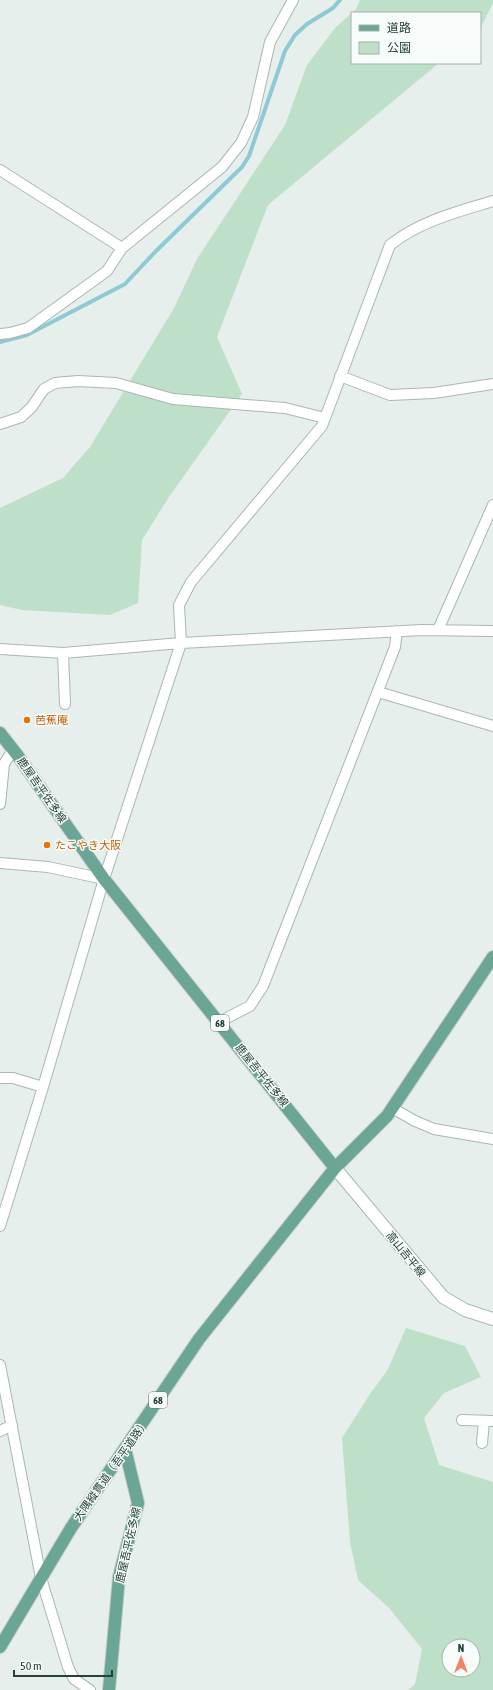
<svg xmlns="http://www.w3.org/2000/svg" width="493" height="1690" viewBox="0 0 493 1690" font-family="'Asap Condensed','Noto Sans JP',sans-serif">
	<rect width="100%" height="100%" fill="#e6efeb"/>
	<path fill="#bfe0c8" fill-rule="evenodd" d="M360,0H493V3L480,29V13H352V63H439L268,205L217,337L242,394L169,497L142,540L138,603L110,615L22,610L0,605V508L63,478L90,447L174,308L197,259L285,125L307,65L335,28L356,9Z
		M406,1328L465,1346L481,1377L444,1393L424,1418L439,1465L493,1482V1690H408L415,1684L422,1649L389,1608L358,1580L350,1542L342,1438L370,1394L387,1371ZM449,1646H473V1670H449Z"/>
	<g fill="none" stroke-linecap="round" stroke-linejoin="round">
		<path stroke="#8ec9d4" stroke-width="4" d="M0,342L27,335L125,284L155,252L242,167L249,156L285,51L295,35L307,24L333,8L340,0"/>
		<g stroke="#a8b8b2" stroke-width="12">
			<path id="minor" d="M0,170L122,248
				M0,334L10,333L28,328L107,271L122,248L222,167L241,143L253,117L270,42L293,0
				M340,376L390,395L434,393L493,384
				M0,424L21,417L31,408L44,389L55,383L78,381L116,383L173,399L285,408L325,418
				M438,630L493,505
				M0,649L63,653L181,643L422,630L493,631
				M63,653L65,704
				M378,692L493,726
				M0,804L4,764L13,750
				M0,863L48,867L104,879
				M219,1022L250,1006L263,986L395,647L397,631
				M0,1078H13L43,1087
				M392,1108L415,1121L434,1129L493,1139
				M0,1226L43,1087L104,879L181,643L179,605L191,582L322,426L390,245C420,221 457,212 493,201
				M0,1365L41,1578L68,1667L74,1679L90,1690
				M462,1420L493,1421
				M0,1431L12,1425
				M482,1443L484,1421"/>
		</g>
		<g stroke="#a4bbb3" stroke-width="14">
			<path id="secondary" d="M335,1168L443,1297L465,1310L493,1319"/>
		</g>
		<g stroke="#c2cac8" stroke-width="14">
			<path id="primary" d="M0,733L18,756L104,879L335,1168
				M0,1647L71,1528L199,1339L335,1168L387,1116L493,957
				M109,1690L119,1577L138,1503L125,1449"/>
		</g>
		<use href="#minor" stroke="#fff" stroke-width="10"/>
		<use href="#secondary" stroke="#fff" stroke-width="12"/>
		<use href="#primary" stroke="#6aa596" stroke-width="12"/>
	</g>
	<g fill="#e8710a" stroke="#f7fbf9" stroke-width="1.5">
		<circle cx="27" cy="720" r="4"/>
		<circle cx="47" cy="845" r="4"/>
	</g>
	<g text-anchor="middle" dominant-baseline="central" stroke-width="3" stroke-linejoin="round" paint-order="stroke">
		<g fill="#f7fbf9" stroke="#637a73" stroke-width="1">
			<rect x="211" y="1015" width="18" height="16" rx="3"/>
			<rect x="149" y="1392" width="18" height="16" rx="3"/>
		</g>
		<g font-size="10" font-weight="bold" fill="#24423a">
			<text x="220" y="1023">68</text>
			<text x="158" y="1400">68</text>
		</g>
		<g font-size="11" fill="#c56008" stroke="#f7fbf9" text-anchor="start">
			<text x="35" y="720">芭蕉庵</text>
			<text x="55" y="845">たこやき大阪</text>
		</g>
		<g font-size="11" fill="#24423a" stroke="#f7fbf9">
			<text transform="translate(42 790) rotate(55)">鹿屋吾平佐多線</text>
			<text transform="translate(262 1075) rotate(51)">鹿屋吾平佐多線</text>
			<text transform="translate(406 1254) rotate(51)">高山吾平線</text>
			<text transform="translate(111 1470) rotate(-55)">大隅縦貫道（吾平道路）</text>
			<text transform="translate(128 1545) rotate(-77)">鹿屋吾平佐多線</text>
		</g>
	</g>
	<rect x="351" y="12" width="130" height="52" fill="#f7fbf9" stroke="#a3b1ad"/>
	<rect x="359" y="25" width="20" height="6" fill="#6aa596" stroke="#a3b1ad"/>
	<text x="387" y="32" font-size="12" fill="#24423a">道路</text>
	<rect x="359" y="42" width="20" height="12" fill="#bfe0c8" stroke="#a3b1ad"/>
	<text x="387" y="52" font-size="12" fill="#24423a">公園</text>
	<g transform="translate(461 1658)"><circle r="19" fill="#f7fbf9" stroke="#a3b1ad"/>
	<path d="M0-3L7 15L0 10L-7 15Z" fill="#f4845f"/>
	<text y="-6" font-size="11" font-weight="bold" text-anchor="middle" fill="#24423a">N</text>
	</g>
	<path d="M14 1670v6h98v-6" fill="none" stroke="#24423a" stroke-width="2"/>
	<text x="20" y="1670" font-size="12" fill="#24423a" stroke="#f7fbf9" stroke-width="3" paint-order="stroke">50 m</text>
</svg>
